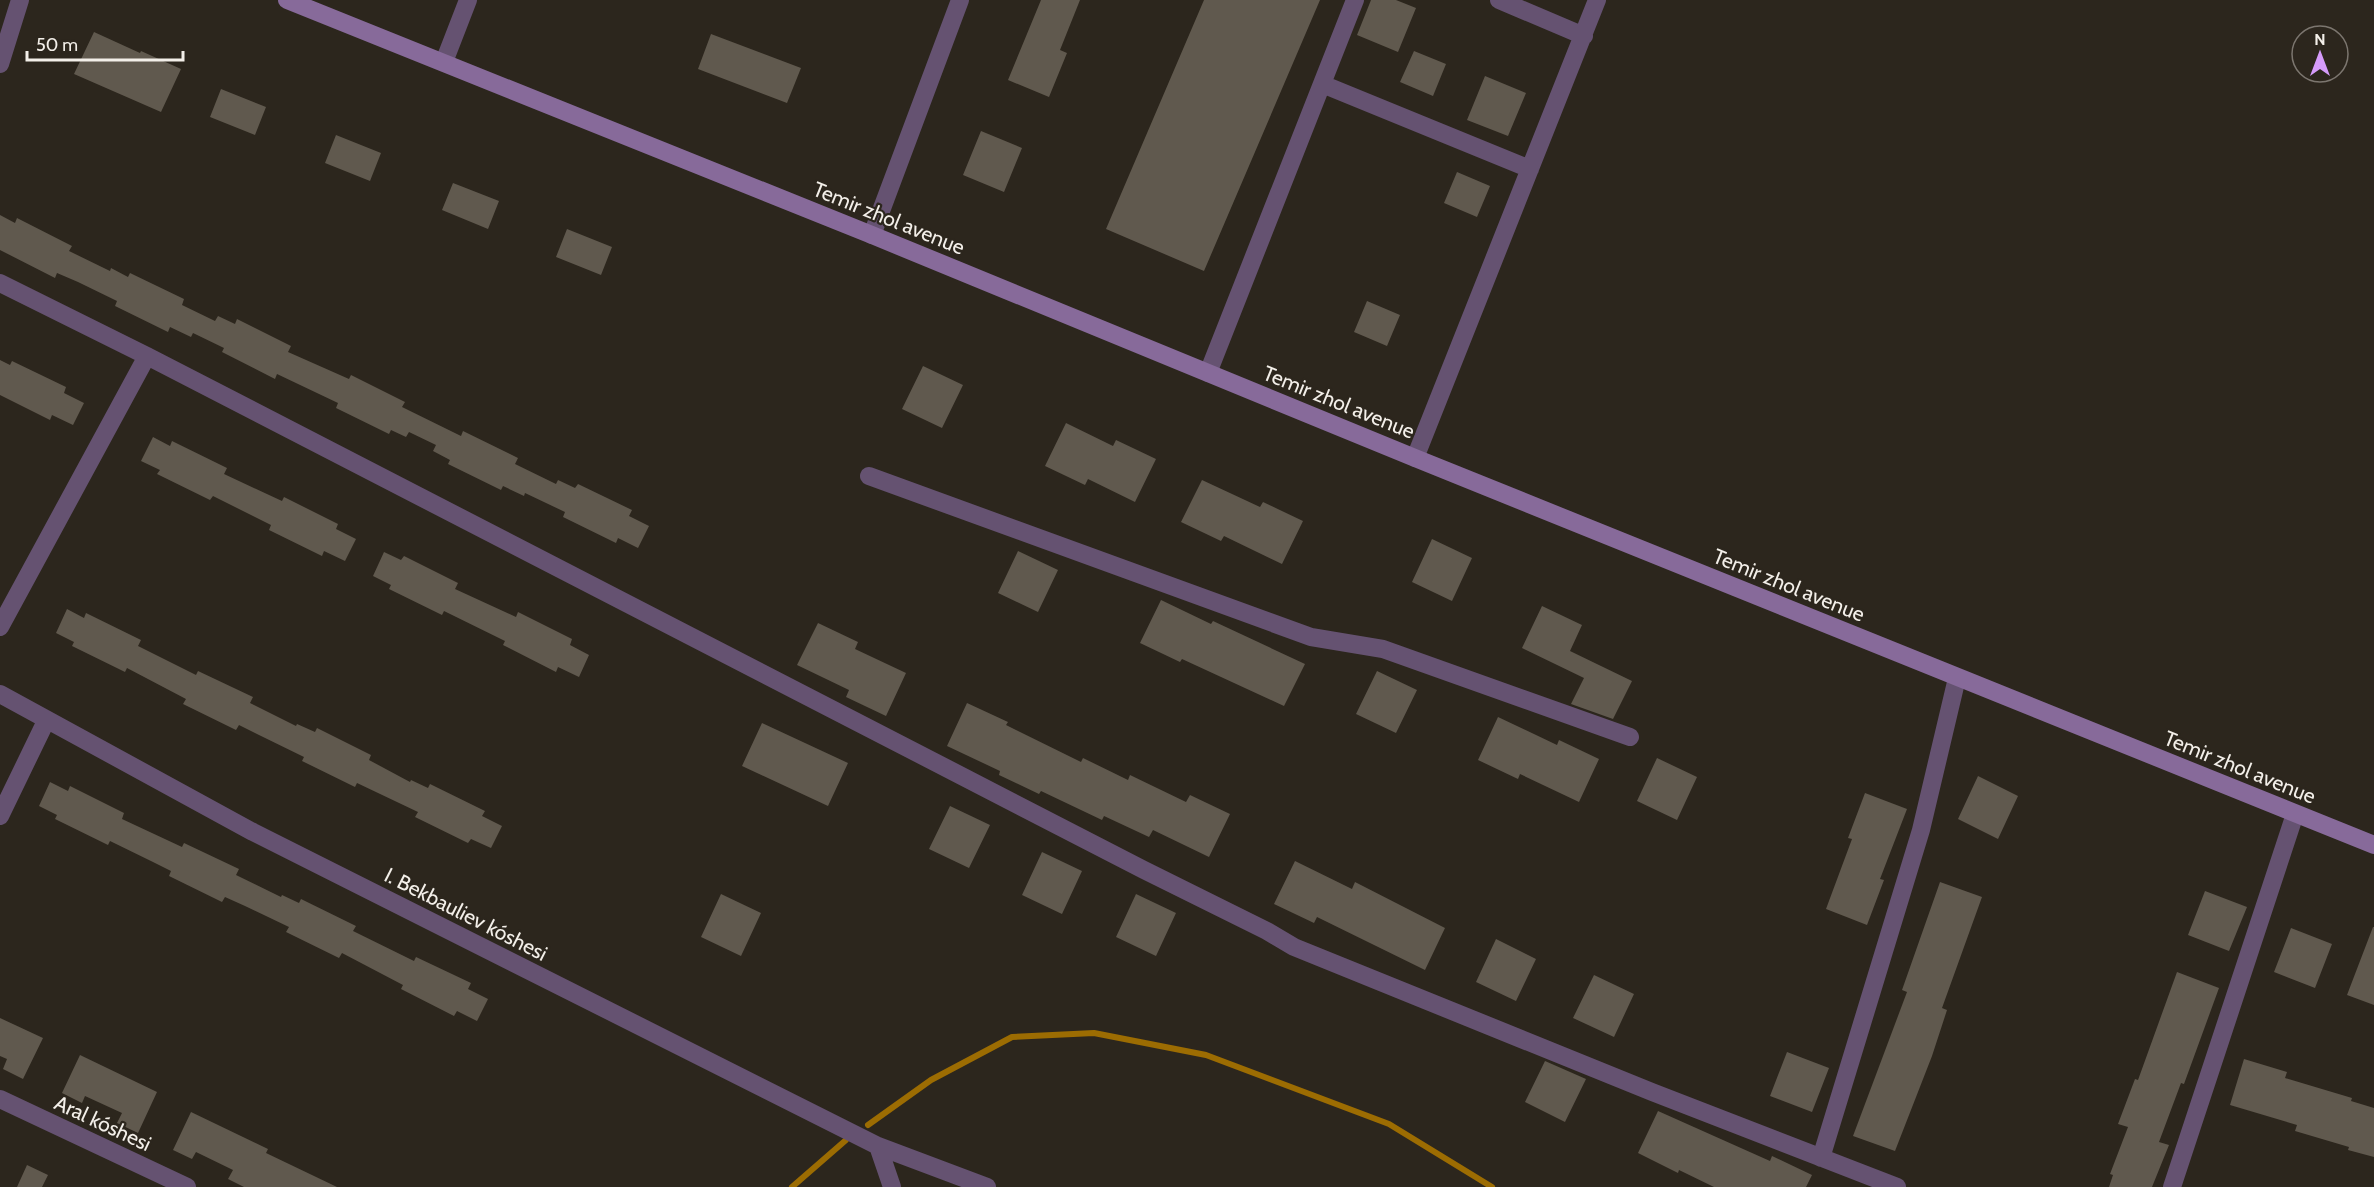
<svg xmlns="http://www.w3.org/2000/svg" width="2374" height="1187" viewBox="0 0 2374 1187" font-family="Cabin,sans-serif">
	<rect width="100%" height="100%" fill="#2c261d"/>
	<g fill="none" stroke-linecap="round" stroke-linejoin="round">
		<path stroke="#9c6c02" stroke-width="6" d="M868,1125L931,1080L1012,1037L1094,1033L1206,1055L1389,1124L1492,1187
			M792,1187L846,1140"/>
	</g>
	<path fill="#60594e" d="M1041,0H1080L1060,50L1067,53L1049,97L1008,80Z
		M1204,0H1320L1204,271L1106,229Z
		M1371,0H1396L1416,8L1398,52L1357,35Z
		M94,32L140,53L141,51L181,69L161,112L74,74Z
		M711,34L801,68L787,103L698,69Z
		M1414,51L1446,64L1433,96L1400,82Z
		M1485,76L1526,93L1508,136L1467,120Z
		M221,89L266,107L255,135L210,117Z
		M981,131L1022,148L1004,192L963,175Z
		M336,135L381,153L370,181L325,163Z
		M1457,172L1490,186L1477,217L1444,203Z
		M453,183L499,201L488,229L442,210Z
		M0,215L15,223L17,218L72,246L69,251L110,271L111,268L128,277L130,273L184,299L182,305L215,321L218,316L235,324L237,319L291,346L288,352L349,379L351,375L405,402L402,407L461,436L463,431L518,458L515,464L556,484L558,480L575,488L578,484L632,510L629,516L649,526L638,548L618,538L616,543L563,517L565,512L525,493L524,496L503,486L501,490L448,464L450,460L433,451L436,445L409,432L406,437L391,430L389,434L336,408L338,403L277,374L275,379L222,352L224,348L193,333L191,337L170,327L168,332L115,306L117,301L78,282L57,273L55,278L0,250Z
		M567,229L612,247L601,275L556,257Z
		M1367,301L1400,315L1387,346L1354,332Z
		M0,360L10,365L12,361L66,387L64,393L84,403L73,425L52,415L50,420L0,395Z
		M923,366L963,385L942,428L902,409Z
		M1066,423L1113,446L1116,440L1156,459L1135,502L1088,479L1085,485L1045,466Z
		M153,437L170,446L172,441L227,468L224,474L282,501L284,497L338,524L336,529L356,539L345,561L324,551L322,556L269,530L271,525L213,496L210,500L157,474L160,470L141,461Z
		M1202,480L1260,507L1263,502L1303,521L1282,564L1224,536L1221,541L1181,522Z
		M1432,539L1472,558L1452,601L1412,582Z
		M1018,551L1058,570L1038,612L998,593Z
		M384,552L401,560L404,556L458,583L455,589L516,617L518,612L572,639L570,645L589,655L579,677L558,667L556,672L503,645L505,641L444,611L442,615L389,589L391,585L373,576Z
		M1161,600L1211,624L1213,621L1305,664L1284,706L1182,659L1180,662L1140,643Z
		M1542,606L1582,625L1570,651L1632,681L1613,719L1571,704L1584,678L1522,648Z
		M67,609L84,618L86,613L141,640L138,646L196,675L198,671L253,697L250,703L296,726L297,724L315,732L317,728L371,755L369,760L410,782L411,780L428,788L430,784L485,811L482,816L502,826L491,848L471,839L468,843L415,817L418,812L357,783L355,787L302,761L304,757L259,735L239,725L236,730L183,704L186,699L127,668L125,672L72,646L74,642L56,633Z
		M818,623L858,642L855,649L906,673L886,716L846,697L849,690L797,665Z
		M1377,671L1417,690L1396,733L1356,714Z
		M967,703L1008,722L1006,725L1081,762L1083,758L1128,780L1130,775L1186,802L1190,795L1230,814L1209,857L1153,830L1149,837L1104,816L1102,820L1041,791L1039,794L999,775L1000,771L947,746Z
		M1498,717L1557,745L1559,740L1599,759L1579,802L1520,774L1518,779L1478,760Z
		M762,723L848,763L828,806L742,766Z
		M1657,758L1697,777L1677,820L1637,801Z
		M1978,776L2018,796L1998,839L1958,819Z
		M50,782L68,791L70,786L124,813L122,819L182,847L184,843L239,869L236,875L281,897L282,895L299,903L301,899L356,926L353,931L414,961L416,957L471,983L468,989L488,999L477,1021L457,1011L454,1016L401,989L403,985L342,953L339,958L286,932L289,927L245,906L225,897L222,902L169,876L171,871L153,862L110,841L108,845L55,819L57,815L39,806Z
		M1865,793L1907,809L1880,879L1884,880L1867,925L1826,909L1852,839L1848,838Z
		M950,806L990,825L969,868L929,849Z
		M1042,852L1082,871L1062,914L1022,895Z
		M1295,861L1352,889L1355,882L1445,928L1425,970L1317,917L1314,923L1274,904Z
		M1940,882L1982,897L1942,1008L1947,1010L1932,1056L1895,1151L1853,1136L1907,992L1902,990Z
		M2205,891L2247,907L2229,951L2188,935Z
		M721,894L761,913L741,956L701,937Z
		M1136,894L1176,913L1156,956L1116,937Z
		M2373,927H2374V1005L2347,995Z
		M2291,928L2332,944L2315,988L2274,972Z
		M1496,939L1536,959L1516,1001L1476,982Z
		M2177,972L2219,988L2184,1084L2181,1083L2159,1142L2169,1145L2152,1187H2109L2113,1175L2110,1174L2128,1127L2118,1124L2135,1079L2138,1080Z
		M1594,975L1634,994L1614,1037L1573,1018Z
		M0,1018L43,1038L23,1079L3,1069L7,1059L0,1056Z
		M1787,1052L1829,1068L1812,1112L1770,1096Z
		M80,1055L157,1092L138,1133L117,1123L122,1113L85,1096L82,1103L62,1093Z
		M2244,1059L2287,1072L2285,1078L2352,1098L2351,1101L2374,1108V1157L2348,1150L2349,1147L2295,1131L2297,1125L2230,1105Z
		M1545,1061L1586,1079L1565,1122L1525,1102Z
		M1658,1111L1770,1161L1772,1156L1812,1175L1806,1187H1714L1679,1170L1678,1173L1638,1153Z
		M191,1112L268,1149L266,1153L337,1187H244L228,1179L233,1170L196,1152L192,1159L173,1150Z
		M27,1165L48,1175L42,1187H17Z"/>
	<g fill="none" stroke-linecap="round" stroke-linejoin="round">
		<path stroke="#655271" stroke-width="18" d="M1499,0L1584,36
			M444,62L468,0
			M0,64L20,0
			M1322,84L1530,169
			M872,235L960,0
			M0,283L147,356L1144,870L1267,931L1294,947L1652,1092L1897,1187
			M1208,373L1355,0
			M1415,458L1597,0
			M869,476L1311,637L1383,649L1630,737
			M0,627L147,356
			M0,694L253,832L878,1146L987,1187
			M0,816L46,721
			M0,1099L187,1187
			M878,1146L892,1187
			M1821,1158L1921,830L1957,678
			M2172,1187L2295,814"/>
		<path stroke="#876a9a" stroke-width="18" d="M287,0L872,235L1415,458L2374,845"/>
	</g>
	<g text-anchor="middle" dominant-baseline="central" stroke-width="4.5" stroke-linejoin="round" paint-order="stroke">
		<g font-size="21" fill="#f3efe9" stroke="#2c261d">
			<text transform="translate(889 218) rotate(22)">Temir zhol avenue</text>
			<text transform="translate(1339 402) rotate(22)">Temir zhol avenue</text>
			<text transform="translate(1789 585) rotate(22)">Temir zhol avenue</text>
			<text transform="translate(2240 767) rotate(22)">Temir zhol avenue</text>
			<text transform="translate(466 914) rotate(27)">I. Bekbauliev kóshesi</text>
			<text transform="translate(103 1123) rotate(25)">Aral kóshesi</text>
		</g>
	</g>
	<g transform="translate(2320 54)"><circle r="28" fill="#2c261d" stroke="#7c766f" stroke-width="1.5"/>
	<path d="M0-4.5L10 22L0 15L-10 22Z" fill="#d59bfa"/>
	<text y="-9" font-size="16" font-weight="bold" text-anchor="middle" fill="#f3efe9">N</text>
	</g>
	<path d="M27 51v9h156v-9" fill="none" stroke="#f3efe9" stroke-width="3"/>
	<text x="36" y="51" font-size="18" fill="#f3efe9" stroke="#2c261d" stroke-width="4.5" paint-order="stroke">50 m</text>
</svg>
